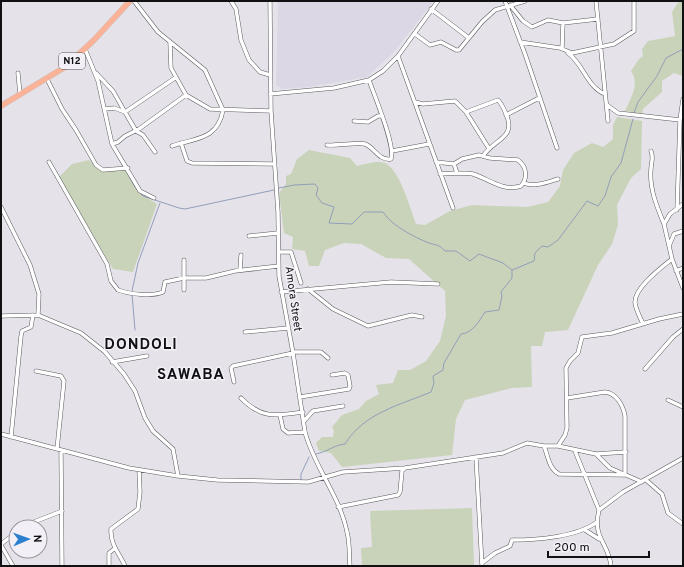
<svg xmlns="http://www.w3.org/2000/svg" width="684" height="567" viewBox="0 0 684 567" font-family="Overpass,sans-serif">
	<rect width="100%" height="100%" fill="#e5e3e9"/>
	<path fill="#dcd7e4" d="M278,1H434L394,52L367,77L309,87L282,89L276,85Z"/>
	<path fill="#c9d3b9" d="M679,1H683V76L674,73L662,81V92L643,109L642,114L625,111C631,98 640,84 631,71L639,59L643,56L642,49L648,41L675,36L672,12Z
		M617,117L642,121L641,169L631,178L617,205L618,225L612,244L598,265L568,330L545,332L542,346H531L532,387L512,388L465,400L456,419L452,455L342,467L331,453L319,451L316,443L322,437H333L334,431L332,427L342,415L359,409L366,401L379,394L376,385L393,383L398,370H410L426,361L440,341L446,316L445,291L409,259L386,258L361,244L344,243L325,250L319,266H309L305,251L292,249L293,237L284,233L279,193L286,184V176L291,174L297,159L309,150L350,158L357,166C365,164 377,160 385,163C400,170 410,208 416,224L425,225L450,211L472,205L527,207L548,202L560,186L563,170L574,153L592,143L603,147L613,139V125Z
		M89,160L102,172L125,168L139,193L157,204L133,272L113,269L59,177L72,164Z
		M472,508L474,566H362L361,548L372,547L370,511Z"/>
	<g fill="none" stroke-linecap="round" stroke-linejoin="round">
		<path stroke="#919fb9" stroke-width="1" d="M634,113L638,102L657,76L666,58L683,49
			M114,150L123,166
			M125,169L135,187L143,196L179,208L185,209L274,190
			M279,188L294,185L315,184L318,188L316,195L322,203L334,207L329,223L352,224L364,212H383C392,226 414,237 429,243C436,245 440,245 445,251H456L470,261L479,254L503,263L512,270L534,261L535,253L542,246L548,247L558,240L587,201L598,206L605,196L611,177L621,163L633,119
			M132,291L138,263L160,203
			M132,294L135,330
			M316,454C327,452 334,445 345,444C364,413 400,405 431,392L434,383L433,376L443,370L444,363L461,334C473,333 479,321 485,312L499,310L502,296L501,292L512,278V270
			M301,480V474L309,457"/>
		<g stroke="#5b595e" stroke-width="4.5">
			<path id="minor" d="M134,1L158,32L205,70L223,110C218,140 195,138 172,146
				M231,1L236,9L241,40L249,60L260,72L270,75
				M270,1L271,111L278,212L279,276L293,353L305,432C314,467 340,496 347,532C350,543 349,555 350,566
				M505,1L525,54L557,148
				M596,1L608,121
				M510,5L523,21L532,27L548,20L563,23L598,19
				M431,9L469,38
				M415,34L430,45L441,42L456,50H459L482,22L495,10L525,1
				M170,42L171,68L186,95L210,109L271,111
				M520,42L560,48L572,53L614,44L634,31V1
				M85,49L98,81L112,144L140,191L154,198
				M562,49L563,23
				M568,53C584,65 587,87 605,94
				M398,56L453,208
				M18,73L20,94
				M96,73L113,91L125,112L175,78
				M47,79L62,109L76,130L96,165L103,170L128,168
				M270,94L334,88L369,80L383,71L398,56L438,1
				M415,102L423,104L455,101L466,112L488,147
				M607,105L618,113L680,120
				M105,109L114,108L125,112L136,131L143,135L155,152
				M466,112L498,100C502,104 504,109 506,114C517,138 494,139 483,156
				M506,115L539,98
				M354,121L368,122L378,116H382
				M181,143L187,161L192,163L273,164
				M112,144L118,142L125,136L139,129L186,95
				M327,145C336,146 359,142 365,144C374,147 379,161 391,159C396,146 374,95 369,80
				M392,151L429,144
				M651,151C654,159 651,162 651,169C649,188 657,207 664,224
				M49,162L107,264L111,281L118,290C129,294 152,297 163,292L165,282L184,278H206L235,271L279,266
				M436,162L454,164L462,159L479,155L490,158L518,160C527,167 528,178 521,186C503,192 489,179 473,174C468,173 462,173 457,173L454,164
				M440,174L457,173
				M523,183C536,187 545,183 558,179
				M683,204L670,214L664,224L672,259L683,288
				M1,207L30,265L39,294L38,315
				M677,210L680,120L683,99
				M249,236L278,233
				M669,246L674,234L683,231
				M279,252H291L301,283
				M240,270L241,255
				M676,271L683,268
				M308,289L333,309L368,326L412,315L422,317
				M184,290V260
				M281,292L391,282L438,284
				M1,316L38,315L81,333L105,352L124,374L135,391L145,418L153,431L173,449L178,476
				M643,324C640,317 636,310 635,303C634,288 661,268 672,259
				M245,332L288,328
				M293,352H321L328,358
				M112,362L147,356
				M645,369L673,337L683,329
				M36,371L61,376L64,381L57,449
				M234,382L231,368L233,366L293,353
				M300,397L349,389L350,386L348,375L345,373L332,375
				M241,398C261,419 276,416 303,412
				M567,398L605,392C616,393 623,405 625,416V475
				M668,400L683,407
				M280,415L283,429L288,433L305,432
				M304,421L313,411L343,406
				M1,434L129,468L178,476L217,480L308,482L343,472L405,468
				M11,437L21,336L22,331L31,327L33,315
				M544,446C548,456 549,469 559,474L625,475
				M558,446L565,435L567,428L566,368L570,361L578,353L582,337L612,333L659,319L683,314
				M61,450L62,566
				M575,451L599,510
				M596,454L610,468L642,482
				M476,457L482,566
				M646,480L662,494L668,513L683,524
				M338,507L398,495L400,492L402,471L405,468L503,453L527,443L544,446H558L596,454L626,452
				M21,527L62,511
				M585,530L599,539
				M1,544L16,533
				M1,545L13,566
				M482,563L495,553L510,546L512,540C537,540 577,537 597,522
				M109,566V553L114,549
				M125,566C119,553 110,544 111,529L138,509L140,492L139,470
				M611,566C609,543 592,539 599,510L623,492L683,458"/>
		</g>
		<g stroke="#c1c1c1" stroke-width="6">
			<path id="highway" d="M1,106L65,67L93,41L130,1"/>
		</g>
		<use href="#minor" stroke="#fff" stroke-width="3.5"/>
		<use href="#highway" stroke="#fab398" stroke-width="5.5"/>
	</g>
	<g text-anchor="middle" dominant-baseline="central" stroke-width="3" stroke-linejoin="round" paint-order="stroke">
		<rect fill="#f2f0f6" stroke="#545356" stroke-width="1" x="59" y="53" width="26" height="16" rx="3"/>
		<g font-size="10" font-weight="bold" fill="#111012">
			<text x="72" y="61">N12</text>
		</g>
		<g font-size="11" fill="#111012" stroke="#f2f0f6">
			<text transform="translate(293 299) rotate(82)">Amora Street</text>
		</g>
		<g font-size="15" font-weight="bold" letter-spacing="1" fill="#111012" stroke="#f2f0f6">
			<text x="141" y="345">DONDOLI</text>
			<text x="191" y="375">SAWABA</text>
		</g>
	</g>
	<rect width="684" height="567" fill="none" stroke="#111012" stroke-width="4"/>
	<g transform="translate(28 539) rotate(88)"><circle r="19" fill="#f2f0f6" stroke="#98969b"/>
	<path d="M0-3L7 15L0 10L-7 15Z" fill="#2c81cf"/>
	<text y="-6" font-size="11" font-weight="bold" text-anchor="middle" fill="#111012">N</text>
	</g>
	<path d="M548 551v6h101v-6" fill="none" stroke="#111012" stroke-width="2"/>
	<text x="554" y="551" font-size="12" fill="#111012" stroke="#f2f0f6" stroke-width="3" paint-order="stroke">200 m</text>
</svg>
